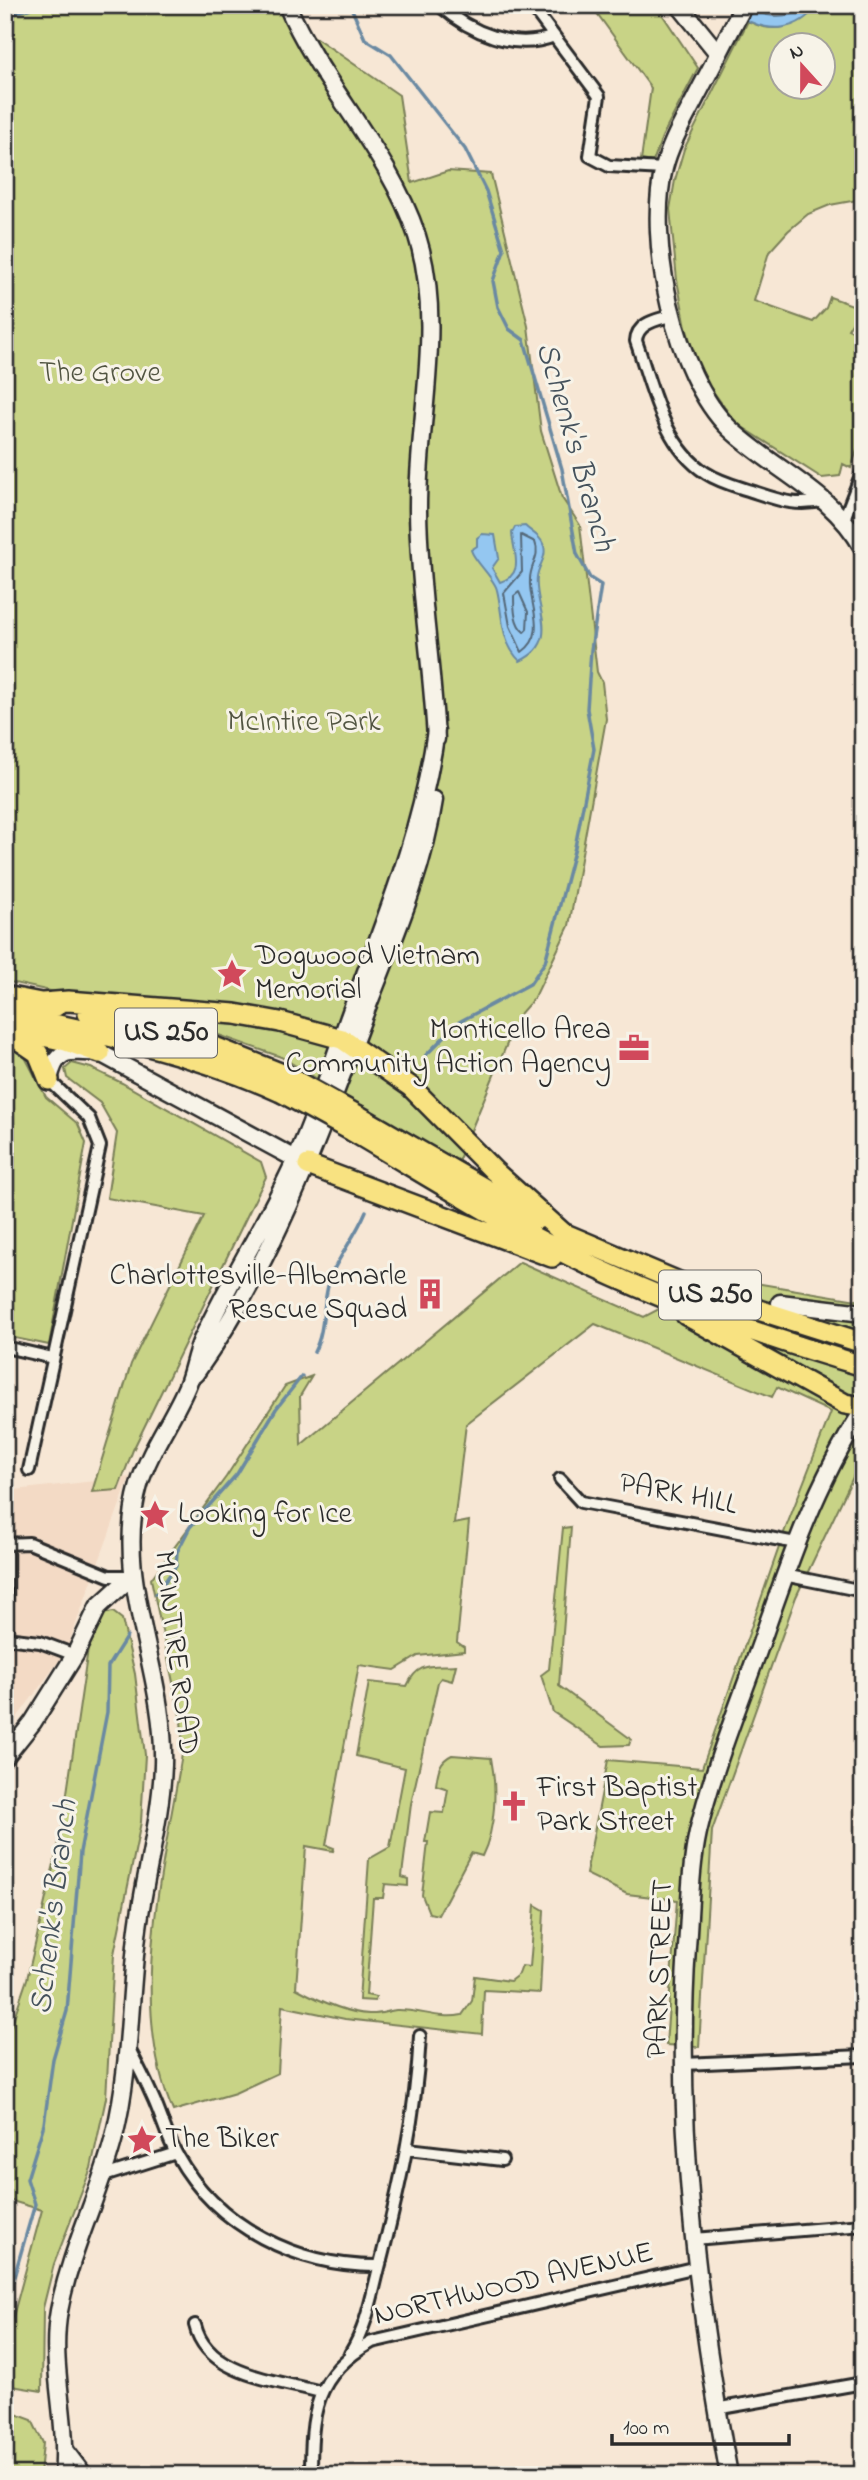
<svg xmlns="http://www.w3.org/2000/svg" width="868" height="2480" viewBox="0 0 868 2480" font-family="'Indie Flower',sans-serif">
	<rect width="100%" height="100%" fill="#f7e7d5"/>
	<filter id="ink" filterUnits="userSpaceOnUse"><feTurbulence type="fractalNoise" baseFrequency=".0143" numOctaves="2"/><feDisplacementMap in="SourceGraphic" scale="14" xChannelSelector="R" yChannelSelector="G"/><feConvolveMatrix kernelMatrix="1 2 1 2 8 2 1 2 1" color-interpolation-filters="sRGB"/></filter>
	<g filter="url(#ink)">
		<path fill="#f3dac5" d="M130,1477L66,1651L5,1734V1488L15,1490Z"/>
		<path fill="#c8d386" stroke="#7a7f58" stroke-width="2" fill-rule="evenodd" d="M5,5H268L399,95L412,183L448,171L491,174L528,326L541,431L562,498L580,525L597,672L602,682L606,719L569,926L535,997L519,1015L457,1164L281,1057L168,1017L5,981Z
			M591,5H656L698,68L662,137L653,162L641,160L651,88Z
			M818,5H863V199L830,205L808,214L788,231L769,252L754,301L813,322L826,308L830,297L861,308L848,329L863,336V433L851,468L843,464L840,476L822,478L736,423L707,383L696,361L686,327L677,280L670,209L675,180L684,149L748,21C773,35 801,27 818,5ZM780,46H822V88H780Z
			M5,1045L13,1047L25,1057L46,1097L78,1124L86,1143L49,1345L5,1336Z
			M72,1063L91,1068L122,1083L261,1162L266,1177L133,1450L118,1490L92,1492L131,1364L204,1216L107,1198L117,1133L100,1103L67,1078L65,1069Z
			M520,1262L644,1317L720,1277L863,1301V1456L796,1597L712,1831L699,2047L666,2045L677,1900L627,1894L586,1874L608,1760L702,1768L785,1530L831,1412L777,1387L772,1397L595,1324L466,1424L454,1524L469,1521L457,1642L464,1647V1651L418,1656L395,1670L359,1665L326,1845L334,1848L333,1851L306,1846L296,1988C316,1999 346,2013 369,2014C379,2015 387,2011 396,2010C418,2009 440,2020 462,2015L472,2001L475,1976L510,1981L519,1974L522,1966L530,1967L535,1905L544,1910L540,1993L484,1990L482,2034L345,2019L282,2006L278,2073L235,2093L173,2111C126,2003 165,1861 183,1748L181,1720L151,1579L226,1477L285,1386L312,1376L300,1396L301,1445Z
			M571,1527L559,1686L631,1739L629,1745L603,1746L553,1712L541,1675L549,1669L563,1528Z
			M113,1612L122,1619L135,1674L145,1755L141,1822L114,1954L106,2098L91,2168L54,2264L43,2308L42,2391L5,2385V2346L42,2210L5,2199V2044L27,1979L61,1834L88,1649L103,1614Z
			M456,1665L452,1681L441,1678L438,1682L411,1804L403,1867L402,1877L408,1879V1886L385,1884L383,1898H373L366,1995L376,1997L375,2001L359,2000L369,1859L390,1847L405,1768L356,1756L369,1682L407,1686C418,1661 432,1667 456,1665Z
			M452,1755L491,1758C497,1788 496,1828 482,1856L471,1853L438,1915L429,1913L422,1895L428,1842H425L430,1812L444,1813L448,1789L436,1785C438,1771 439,1761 452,1755Z
			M5,2410L32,2420L43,2443L40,2475H5Z"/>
		<path fill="#94c7f1" stroke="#6a89a2" stroke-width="2" d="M725,5H750C762,18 781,18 797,13L803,5H818C798,31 771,34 743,18C736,14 729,11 725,5Z
			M525,526C532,533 541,536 544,546C547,558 538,566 537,577C533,606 563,641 520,661C500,642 503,614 497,590C495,579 474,561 471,550L477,546V538L482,534L495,535L499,558L492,568L500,582C526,574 513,552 512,533L515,527Z"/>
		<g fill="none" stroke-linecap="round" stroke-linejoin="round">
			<path stroke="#55697a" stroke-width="2" d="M521,535L535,542C541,556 530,565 530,579C528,604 549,633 522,652L510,626L504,593L522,572Z
				M519,592L528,612L527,629L524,632C514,624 514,608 514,596Z"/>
			<path stroke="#6a89a2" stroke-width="3.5" d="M350,5L365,39L391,55L465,149L486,191L504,250L493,281L498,307L509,329L524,340L562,469L577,554L590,578L601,585L591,650L587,709L594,749L575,847L545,962L530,984L459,1022L426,1055
				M5,17L39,5
				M314,1352C327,1327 321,1299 332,1273C342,1252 357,1233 366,1211
				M156,1594L176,1566L177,1552L190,1527L237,1474L276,1409L302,1376
				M5,2308L35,2204L27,2179L44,2124L53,2059L67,2011L80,1852L107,1712L108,1666L127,1636"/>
			<g stroke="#2b2b2b" stroke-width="16">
				<path id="street" d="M439,5C470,32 514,52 554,36L531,5
					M554,36L599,96L590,156L609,166L664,169
					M673,315C658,320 637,322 636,341C652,386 663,446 706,473C721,483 740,487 757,493C781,501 799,507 825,500
					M844,519L863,470
					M5,1347L53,1358
					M29,1470L100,1146L89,1118L49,1080
					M560,1479L581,1502L796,1543
					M5,1544L29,1543L109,1576H132
					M6,1544V1638
					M784,1575L863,1591
					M5,1638L40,1642L75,1655
					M128,2047C137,2064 146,2082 154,2100C162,2118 167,2138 177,2155C217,2227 298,2267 379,2266
					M684,2064L863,2056
					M408,2149L502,2160
					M104,2176L176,2153
					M694,2239L863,2225
					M195,2325C207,2376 277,2380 321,2392
					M350,2354C367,2326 371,2299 379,2268C399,2190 416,2116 420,2036
					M716,2409L863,2383
					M65,2446L87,2475
					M311,2475C311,2415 314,2374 372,2342L697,2267"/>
			</g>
			<g stroke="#2b2b2b" stroke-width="21">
				<path id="secondary" d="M287,5C322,86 389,151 417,236C445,324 417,421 418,511C419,588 432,663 436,739
					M679,5L717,52
					M744,5C728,35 713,65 697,95C685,119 671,141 664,168C646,240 675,375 729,428C773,470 832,492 863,548
					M49,1080C56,1046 70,1051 100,1053L305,1164
					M780,1303L863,1313
					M195,1374C270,1268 315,1147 360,1026C388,951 422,879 434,800
					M5,1757L33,1722L75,1655L98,1607L132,1576
					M63,2475C69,2420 49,2366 59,2311C70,2251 99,2196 114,2137C131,2068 129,1997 138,1928C145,1873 161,1820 163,1765C166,1670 112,1579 139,1485C150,1449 173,1419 187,1386C193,1372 195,1356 201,1342C226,1287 259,1235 286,1180C313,1126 331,1066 352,1009C386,917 423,828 436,730
					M729,2475C697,2301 675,2124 687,1947C690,1909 690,1869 698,1832C713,1768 739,1705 761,1643C789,1562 816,1483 863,1411"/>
			</g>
			<g stroke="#2b2b2b" stroke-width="24">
				<path id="highway" d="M5,996L56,1006
					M43,1003L68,1001L235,1014L280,1022L342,1039L411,1087L494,1171L563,1233L705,1293L863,1343
					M5,1014C100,1033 192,1052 281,1092
					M88,1014L207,1044L285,1075
					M5,1028L66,1041L100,1053
					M10,1034L38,1053L49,1080
					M359,1116L537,1219
					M352,1131C415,1168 477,1207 541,1241C642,1294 753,1334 863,1366
					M308,1165L552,1257
					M686,1315L845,1404L863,1407"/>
			</g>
			<use href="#street" stroke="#f7f3e8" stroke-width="10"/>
			<use href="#secondary" stroke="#f7f3e8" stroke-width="16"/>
			<use href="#highway" stroke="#f8e281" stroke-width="19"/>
			<g stroke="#2b2b2b" stroke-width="24" stroke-linecap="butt">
				<path id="highway-bridge" d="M285,1075L359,1116
					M281,1092L352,1131"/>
			</g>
			<use href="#highway-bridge" stroke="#f8e281" stroke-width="19"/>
		</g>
	</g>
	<defs>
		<g id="sight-bare" transform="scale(2.415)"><path d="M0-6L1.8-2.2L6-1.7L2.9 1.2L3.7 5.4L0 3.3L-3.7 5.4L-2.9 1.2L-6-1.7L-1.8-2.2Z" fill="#d1495b" stroke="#f7f3e8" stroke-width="2.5" paint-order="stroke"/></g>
		<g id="office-bare" transform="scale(2.415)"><path d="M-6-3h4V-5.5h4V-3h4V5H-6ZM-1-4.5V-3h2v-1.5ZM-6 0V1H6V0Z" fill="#d1495b" stroke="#f7f3e8" stroke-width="2.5" paint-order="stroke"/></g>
		<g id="building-bare" transform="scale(2.415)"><path d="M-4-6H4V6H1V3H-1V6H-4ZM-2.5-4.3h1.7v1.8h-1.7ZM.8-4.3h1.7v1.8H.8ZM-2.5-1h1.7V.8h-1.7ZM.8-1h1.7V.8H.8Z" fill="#d1495b" stroke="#f7f3e8" stroke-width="2.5" paint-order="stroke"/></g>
		<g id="church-bare" transform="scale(2.415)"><path d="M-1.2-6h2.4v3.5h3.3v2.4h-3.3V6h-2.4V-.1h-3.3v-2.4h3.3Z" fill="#d1495b" stroke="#f7f3e8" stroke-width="2.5" paint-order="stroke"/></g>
	</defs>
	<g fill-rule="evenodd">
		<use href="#sight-bare" x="232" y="974"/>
		<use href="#office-bare" x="634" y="1048"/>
		<use href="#building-bare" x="430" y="1294"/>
		<use href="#sight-bare" x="155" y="1515"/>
		<use href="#church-bare" x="514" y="1806"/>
		<use href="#sight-bare" x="142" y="2140"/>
	</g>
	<g text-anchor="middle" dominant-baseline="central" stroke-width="6" stroke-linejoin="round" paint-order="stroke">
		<g fill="#f7f3e8" stroke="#686764" stroke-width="2">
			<rect x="115" y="1008.5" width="102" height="49" rx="5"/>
			<rect x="659" y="1270.5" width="102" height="49" rx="5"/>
		</g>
		<g font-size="28" font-weight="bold" fill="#2b2b2b">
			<text x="166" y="1033">US 250</text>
			<text x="710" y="1295">US 250</text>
		</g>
		<g font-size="30" fill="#525542" stroke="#f7f3e8">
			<text x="100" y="374">The Grove</text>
			<text x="304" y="723">McIntire Park</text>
		</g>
		<g font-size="30" fill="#2b2b2b" stroke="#f7f3e8" text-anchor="start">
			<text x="255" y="957">Dogwood Vietnam<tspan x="255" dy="34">Memorial</tspan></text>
			<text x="611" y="1031" text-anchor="end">Monticello Area<tspan x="611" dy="34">Community Action Agency</tspan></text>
			<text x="407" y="1277" text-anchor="end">Charlottesville-Albemarle<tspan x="407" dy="34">Rescue Squad</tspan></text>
			<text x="178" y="1515">Looking for Ice</text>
			<text x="537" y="1789">First Baptist<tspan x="537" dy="34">Park Street</tspan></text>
			<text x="165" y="2140">The Biker</text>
		</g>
		<g font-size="30" fill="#2b2b2b" stroke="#f7f3e8">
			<text transform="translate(678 1495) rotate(11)">PARK HILL</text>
			<text transform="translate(175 1653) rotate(83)">MCINTIRE ROAD</text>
			<text transform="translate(661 1969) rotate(-88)">PARK STREET</text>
			<text transform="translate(514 2285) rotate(-13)">NORTHWOOD AVENUE</text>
		</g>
		<g font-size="32" font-style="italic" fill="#45525c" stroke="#f7f3e8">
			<text transform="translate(574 447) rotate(74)">Schenk's Branch</text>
			<text transform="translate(55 1907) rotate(-83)">Schenk's Branch</text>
		</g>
	</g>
	<rect width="868" height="2480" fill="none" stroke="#f7f3e8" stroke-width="28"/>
	<rect x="14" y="14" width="840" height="2452" fill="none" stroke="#2b2b2b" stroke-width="2.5" filter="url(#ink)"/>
	<g transform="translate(802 66) rotate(339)"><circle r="33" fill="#f7f3e8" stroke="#a5a39c" stroke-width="2"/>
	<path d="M0-5L12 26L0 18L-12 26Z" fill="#d1495b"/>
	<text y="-10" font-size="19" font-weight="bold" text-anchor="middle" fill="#2b2b2b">N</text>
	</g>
	<path d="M612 2434v10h177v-10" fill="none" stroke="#2b2b2b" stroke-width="3.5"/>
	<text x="623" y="2434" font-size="21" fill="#2b2b2b" stroke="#f7f3e8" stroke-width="5" paint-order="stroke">100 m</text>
</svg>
